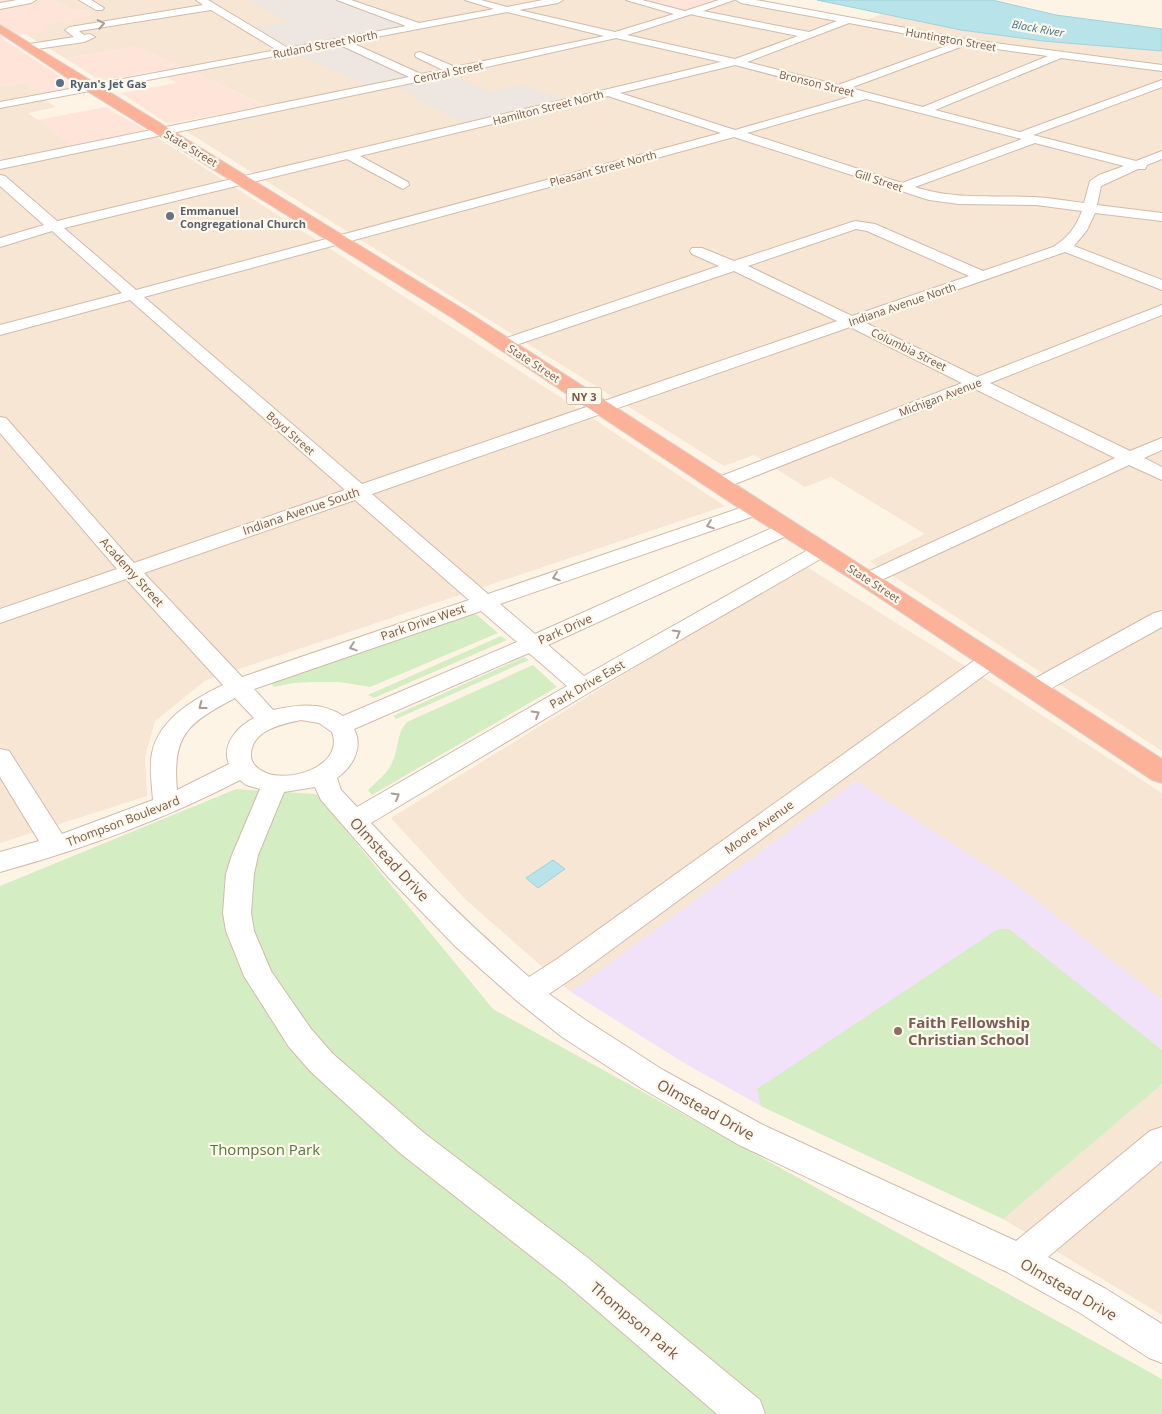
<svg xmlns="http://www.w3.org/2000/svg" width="1162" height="1414" viewBox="0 0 1162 1414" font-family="'Open Sans',sans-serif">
	<rect width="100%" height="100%" fill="#fef4e6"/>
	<path fill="#f6e6d3" d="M53,0H729L856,24L882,14L961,30L1043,41L1162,51V751L870,561L925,534L831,477L805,487L754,455L724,466L184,130L276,111L181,66L137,47L65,58L25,34L50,30L42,25L92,9L76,11Z
		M26,82L38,95L56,107L28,113L81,151L155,136L574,406L725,506L206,680L155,721L145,757L147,796L0,843V87Z
		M802,564L1005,691L1162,793V1000L1018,886L856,781L571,992L466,900L391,818Z
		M1162,1084V1315L1003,1219Z"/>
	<path fill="#ffe4d9" d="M0,0H53L76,11L92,9L99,15L43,25L51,30L1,38L77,87L38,95L26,82L0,87Z
		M649,0H717L683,11L644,1Z
		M137,47L181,66L265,106L168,124L121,93L176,83L157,71L101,81L65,58Z
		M106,107L145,130L73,145L37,120Z"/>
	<path fill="#eee6e0" d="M251,0H336L410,25L290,48L257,27L289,22Z
		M339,44L411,75L366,85L292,52Z
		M449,74L490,92L522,84L562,99L463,122L414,98L415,94L396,87Z"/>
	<path fill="#f1e2fa" d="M856,781L1018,886L1162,1000V1084L1003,1219L761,1106L684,1063L571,992Z"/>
	<path fill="#d4edc2" d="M469,613L477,615L498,633L370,687L339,682H313L294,683L274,687L269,682Z
		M501,636L507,640L374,698L368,695Z
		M524,657L529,660L396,719L393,716Z
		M533,665L557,687L372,795L368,790C376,782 387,774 392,763C399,749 396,734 407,722Z
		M236,789L316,794L493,1009L1162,1379V1414H0V886Z
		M998,929H1009L1162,1050V1084L1003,1219L761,1106L757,1089Z"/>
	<path fill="#b8e3e9" stroke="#9dd3dc" d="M817,0H992L1056,15L1162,29V51L1043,41L961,30Z
		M553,860L565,869L538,888L526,878Z"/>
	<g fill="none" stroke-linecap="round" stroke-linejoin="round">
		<g stroke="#d1bbaa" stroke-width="2">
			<path id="minor" d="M17,0H36L31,3L0,9V3Z
				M79,0H91L104,8L102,10H96Z
				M196,0H208L288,48L406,26L337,0H351L419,23L494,9L465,0H481L507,7L543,0H563L558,3L519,10L615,32L674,14L626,0H642L685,11L719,0H734L703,11L809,32L837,21L741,3L736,0H756L965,39L1162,65V71L1061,58L935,110L1020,132L1162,80V87L1033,135L1136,161L1162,151V159L1147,165L1145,169H1138L1101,186L1097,205L1162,213V221L1095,213L1087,230L1074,246L1162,280V290L1065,252L864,322L977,377L1162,305V315L990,383L1130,451L1162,438V450L1144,458L1162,467V480L1129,465L875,583L868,585L861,583L857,579L861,575L1115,458L975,389L725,488L718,490L711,488L708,484L711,480L962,383L850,327L372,494L488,594L749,505L756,503L763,505L766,509L763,513L500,604L535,634L781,524L788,522L795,524L798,528L795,532L548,645L584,676L815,546L822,544L829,546L832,550L829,554L590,692L371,823C421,878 473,928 529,977L557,959L982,655L990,653L998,655L1001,660L998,665L577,975L549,994L584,1019L663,1070L763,1125L1016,1241L1150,1131L1162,1127V1161L1048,1257L1106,1289L1162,1324V1363L1149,1358L1080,1313L1007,1272L739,1145L641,1088L562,1037L517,1001L456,947L389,878L321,800L315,787L284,792L258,855L254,874L251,913L254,931L271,971L311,1029L333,1054L424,1133L588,1258L760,1400L765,1414H717L564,1282L400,1153L311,1072L289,1047L244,976L226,931L223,913L226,874L232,855L260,789L246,785L240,780C163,820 83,849 0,872V852L39,841L0,777V749L9,751L62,834L153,800C152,785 149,768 152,753C159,719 194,699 223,685L126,579L0,623V609L117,569L0,433V417L6,418L134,563L345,490L130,300L0,335V325L122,293L52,231L0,247V238L44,225L0,186V175L5,176L57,221L721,62L616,38L455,74L0,169V161L409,77L338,44L0,108V102L277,50L211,10L79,31L84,35L90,34L95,37L84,42L30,50L25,47L30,44L74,37L65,30L70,27L203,5ZM507,12L604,36L455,67L420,52L416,53L415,55L416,57L443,70L421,74L350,42ZM692,14L694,15L798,36L735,59L627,35ZM849,23L954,43L838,85L747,62ZM966,45L1048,56L923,107L850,88ZM735,65L853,96L735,130L620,93ZM608,96L721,133L136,290L64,228L347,159L403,189L409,185L408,182L360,156ZM866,99L1022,139L902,183L747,133ZM734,137L929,200L959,204L1036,205L1082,211C1076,227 1068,238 1053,247L983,271L875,224L855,221L734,261L702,248H692L690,251L692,254L719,266L498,341L496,344L498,347H510L734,271L837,321L362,484L144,297ZM1035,143L1124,166L1099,175L1090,181L1084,203C1068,201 1051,198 1034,197C994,195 954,200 915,187ZM856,229L867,231L969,276L852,316L748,266ZM355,500L469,600L242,677L144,573ZM481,611L517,642L343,716C321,701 297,705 273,710L254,689ZM529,653L567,686L357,807L341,790L337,778C352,767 364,748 354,729ZM235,698L254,718C237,727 221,745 229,764L177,790C172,734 188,723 235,698ZM301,720L319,723L332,732C345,767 287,784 264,772C257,769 250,762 251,754C252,730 282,724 301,720Z
				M1162,611V627L1041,694L1033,696L1025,694L1021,689L1025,684L1154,613Z"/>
		</g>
		<g stroke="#dcd4cf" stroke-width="2">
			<path id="highway" d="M0,25L463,309L1162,759V783L1152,780L859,584L748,514L451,317L87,91L0,33Z"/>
		</g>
		<use href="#minor" fill="#fff" fill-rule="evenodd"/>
		<use href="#highway" fill="#fcb298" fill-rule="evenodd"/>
	</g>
	<defs><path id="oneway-chevron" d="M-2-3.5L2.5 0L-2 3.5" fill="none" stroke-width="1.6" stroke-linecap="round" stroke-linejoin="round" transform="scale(1.25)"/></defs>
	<g stroke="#af9b91">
		<use href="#oneway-chevron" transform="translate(101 24) rotate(-10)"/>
		<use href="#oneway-chevron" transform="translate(710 525) rotate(161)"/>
		<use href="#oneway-chevron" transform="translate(556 577) rotate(161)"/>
		<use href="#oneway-chevron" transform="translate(677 633) rotate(-30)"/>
		<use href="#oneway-chevron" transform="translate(353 647) rotate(161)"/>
		<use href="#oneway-chevron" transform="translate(202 706) rotate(143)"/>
		<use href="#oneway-chevron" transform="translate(536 714) rotate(-31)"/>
		<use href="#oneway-chevron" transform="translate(396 796) rotate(-30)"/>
	</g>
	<circle fill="#5c6f8a" stroke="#fff8ed" stroke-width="2" cx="60" cy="83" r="5"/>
	<circle fill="#6b7280" stroke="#fff8ed" stroke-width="2" cx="170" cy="216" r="5"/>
	<circle fill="#8d6e63" stroke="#fff8ed" stroke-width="2" cx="898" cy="1031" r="5"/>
	<g text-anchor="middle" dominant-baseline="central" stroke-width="4.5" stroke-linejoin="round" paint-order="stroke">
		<g font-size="11" font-style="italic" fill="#3d7b87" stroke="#fff8ed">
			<text transform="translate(1038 28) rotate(10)">Black River</text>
		</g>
		<g font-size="11" fill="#795948" stroke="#fff8ed">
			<text transform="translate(951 39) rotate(10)">Huntington Street</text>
			<text transform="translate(325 44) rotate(-11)">Rutland Street North</text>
			<text transform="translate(448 72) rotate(-12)">Central Street</text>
			<text transform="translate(817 83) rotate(14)">Bronson Street</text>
			<text transform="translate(548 107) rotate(-14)">Hamilton Street North</text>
			<text transform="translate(191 148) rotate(31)">State Street</text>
			<text transform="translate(603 168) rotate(-15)">Pleasant Street North</text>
			<text transform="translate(879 180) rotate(18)">Gill Street</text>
			<text transform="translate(902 304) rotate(-19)">Indiana Avenue North</text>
			<text transform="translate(909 349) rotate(26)">Columbia Street</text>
			<text transform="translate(534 363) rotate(33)">State Street</text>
			<text transform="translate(940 397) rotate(-21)">Michigan Avenue</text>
			<text transform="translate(291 433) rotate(41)">Boyd Street</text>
			<text transform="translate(874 583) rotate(33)">State Street</text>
		</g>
		<g font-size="11" font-weight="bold" fill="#4e5e75" stroke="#fff8ed" text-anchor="start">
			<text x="70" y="83">Ryan's Jet Gas</text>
		</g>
		<g font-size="11" font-weight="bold" fill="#5b616d" stroke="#fff8ed" text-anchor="start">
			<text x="180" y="210">Emmanuel<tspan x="180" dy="13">Congregational Church</tspan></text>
		</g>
		<rect fill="#fff8ed" stroke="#a1897a" stroke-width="1" x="566.5" y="387.5" width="35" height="17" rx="4"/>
		<g font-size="11" font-weight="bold" fill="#795948">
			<text x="584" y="396">NY 3</text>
		</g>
		<g font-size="12" fill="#795948" stroke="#fff8ed">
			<text transform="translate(301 511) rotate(-19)">Indiana Avenue South</text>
			<text transform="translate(132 572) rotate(48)">Academy Street</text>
			<text transform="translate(423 622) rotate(-19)">Park Drive West</text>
			<text transform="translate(565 629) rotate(-24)">Park Drive</text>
			<text transform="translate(587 684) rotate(-30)">Park Drive East</text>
			<text transform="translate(123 821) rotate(-21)">Thompson Boulevard</text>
			<text transform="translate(759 827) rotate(-36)">Moore Avenue</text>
		</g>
		<g font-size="15" fill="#795948" stroke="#fff8ed">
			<text transform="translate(390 859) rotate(47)">Olmstead Drive</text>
			<text transform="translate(706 1109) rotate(29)">Olmstead Drive</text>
			<text transform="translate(1069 1289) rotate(30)">Olmstead Drive</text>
			<text transform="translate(635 1320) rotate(40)">Thompson Park</text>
		</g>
		<g font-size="15" font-weight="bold" fill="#785e54" stroke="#fff8ed" text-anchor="start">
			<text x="908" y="1022">Faith Fellowship<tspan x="908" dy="17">Christian School</tspan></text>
		</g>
		<g font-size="15" fill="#4f7a3c" stroke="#fff8ed">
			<text x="265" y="1149">Thompson Park</text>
		</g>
	</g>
</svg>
